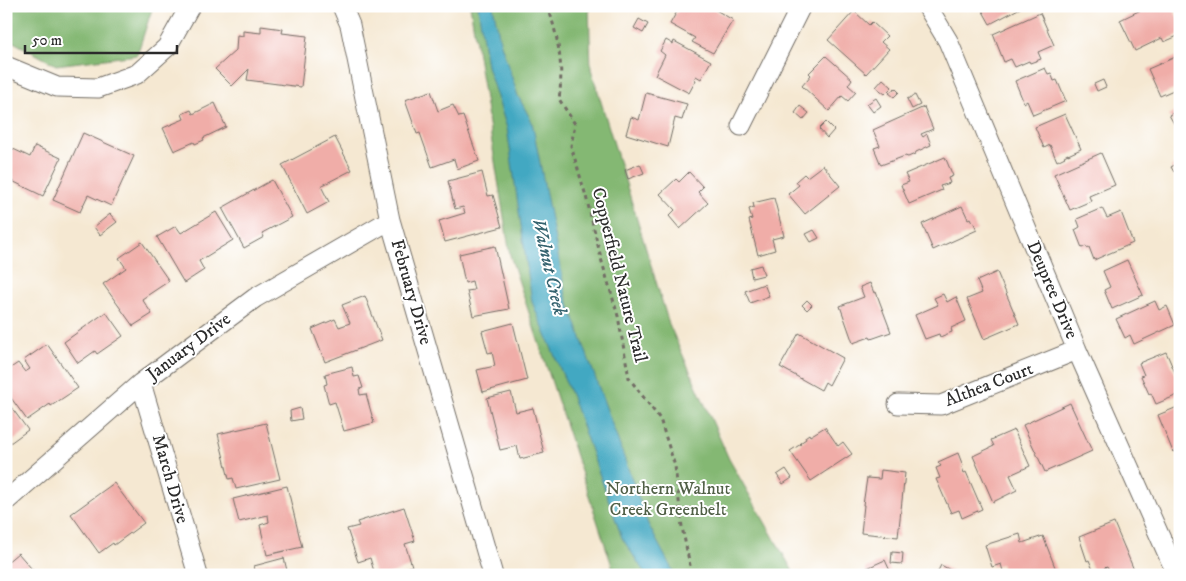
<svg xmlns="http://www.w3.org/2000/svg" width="1186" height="581" viewBox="0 0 1186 581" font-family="'IM FELL DW Pica',serif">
	<rect width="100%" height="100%" fill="#fff"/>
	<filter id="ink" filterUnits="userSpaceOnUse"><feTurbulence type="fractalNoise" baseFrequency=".02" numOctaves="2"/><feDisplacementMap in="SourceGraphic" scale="10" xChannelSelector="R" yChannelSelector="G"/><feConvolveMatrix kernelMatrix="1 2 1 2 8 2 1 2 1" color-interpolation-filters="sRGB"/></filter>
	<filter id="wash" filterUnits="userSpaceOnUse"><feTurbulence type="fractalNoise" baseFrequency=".0096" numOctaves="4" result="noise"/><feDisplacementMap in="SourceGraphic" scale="20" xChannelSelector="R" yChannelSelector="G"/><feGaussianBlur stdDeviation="1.12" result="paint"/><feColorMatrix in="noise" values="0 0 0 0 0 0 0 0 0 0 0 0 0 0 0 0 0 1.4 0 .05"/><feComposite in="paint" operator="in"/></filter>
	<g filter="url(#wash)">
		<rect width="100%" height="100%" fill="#f5e8d2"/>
		<path fill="#84b873" stroke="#58724f" d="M6,6H153L137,55L56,65L6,38Z
			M470,6H589L591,69L669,324L729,459L795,575H615L510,255Z"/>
		<path fill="#42a8c2" stroke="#366a76" d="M478,6H493L500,41L518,96L532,122L566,296L648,524L675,575H646L622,538L572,397L532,302L507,128L487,66Z"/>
		<g id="blocks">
			<path fill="#f0ada8" d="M680,6H709L733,20L713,53L692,42L695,38L670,24Z
				M980,6H1024L990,24Z
				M1149,6H1172L1180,23V35L1164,42L1162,38L1135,51L1120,20Z
				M854,11L869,25L872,22L887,36L881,42L889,49L866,74L828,40Z
				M1040,13L1054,45L1038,52L1041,59L1030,63L1029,61L1015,67L1011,59L1004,62L993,34Z
				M639,19L648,24L643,33L634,28Z
				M261,26L283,29L282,33L307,36L301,87L247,80L249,69L232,86L215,69L236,50L237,35L243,36V31L261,33Z
				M666,40L673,44L674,41L711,61L701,79L696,76L694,79L696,80L689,93L655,75L665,55L660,51Z
				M1180,55V87L1160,96L1148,69Z
				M826,56L852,79L848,85L856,92L848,101L842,96L829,111L802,86L811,75L809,73Z
				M1045,68L1048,74L1051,73L1054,81L1057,80L1066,101L1033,115L1027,101L1024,103L1015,81Z
				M883,79L892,87L885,94L876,87Z
				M1103,80L1106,87L1097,91L1094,84Z
				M895,88L899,92L894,97L889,93Z
				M431,91L438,111L453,105L459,117L463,116L479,161L457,169L454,159L432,167L420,133L417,134L405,100Z
				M646,93L687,104L682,120L675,118L668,147L626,134L631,117L639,120Z
				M915,95L920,105L912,109L907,99Z
				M876,98L881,106L873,112L867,104Z
				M215,103L226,127L203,138L204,140L195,144L194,142L174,151L163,128L184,119L182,114L191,110L193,114Z
				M800,106L809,113L803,120L795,113Z
				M924,107L933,129L921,134L923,137L927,134L931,145L916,152L915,154L908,157L905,156L881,165L874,148L880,146L873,130Z
				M1180,109V134L1169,115Z
				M1065,114L1081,149L1068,155V154L1064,156L1065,157L1057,161L1050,145L1044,148L1035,127Z
				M826,122L834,130L827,138L819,129Z
				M83,133L134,156L111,206L88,195L80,212L53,200Z
				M335,137L352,170L321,186L329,202L307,214L282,165Z
				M35,146L61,158L43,196L6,178V153L9,147L30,157Z
				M1101,153L1115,185L1089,196L1091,201L1070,210L1054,174Z
				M945,157L953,176L948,178L950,183L940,186L942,190L909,204L901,185L909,182L905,174Z
				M1180,162V169L1174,172L1171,167Z
				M640,164L644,173L628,179L625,170Z
				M823,165L840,186L805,214L788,194L799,185L796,181L804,174L807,177Z
				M482,172L488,196L493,195L502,227L445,242L439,221L465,213L463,207L455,209L448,181Z
				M689,172L703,187L698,192L708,203L680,229L669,216L675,210L660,194L676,179L679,182Z
				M272,180L292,217L262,233L264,237L244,248L222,208Z
				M774,198L784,236L772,239L775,250L758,255L749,220L752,219L749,209L754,207L753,203Z
				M962,206L968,219L970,218L972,222L973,221L977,230L933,250L922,224Z
				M1102,208L1107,218L1121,212L1133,243L1094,260L1089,247L1087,248L1086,246L1082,248L1075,230L1080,227L1077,219Z
				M216,212L233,240L199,261L204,270L184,283L157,237L176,226L181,233Z
				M110,214L117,222L100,235L94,227Z
				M814,230L819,238L811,242L806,234Z
				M142,242L169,281L142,299L152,314L133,326L103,284L126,268L119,258Z
				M495,246L509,309L473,316L467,291L474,290L472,281L465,283L459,254Z
				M1127,260L1143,295L1112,309L1104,290L1110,287L1103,271Z
				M761,265L764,275L752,278L750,268Z
				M997,272L1019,324L984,339L967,299L982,293L977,281Z
				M870,283L874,293L876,292L891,332L871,339L870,337L853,343L840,306L864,297L860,287Z
				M764,284L769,296L750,303L745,291Z
				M943,294L947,302L956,297L966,321L951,328L952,332L940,337L939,334L925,339L915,315L938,305L934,298Z
				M365,296L382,340L325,362L312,329L335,319L339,327L350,323L342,305Z
				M807,300L812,305L807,310L802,305Z
				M1155,301L1159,310L1167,306L1175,325L1134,344L1130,335L1125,338L1116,319Z
				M106,312L123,336L97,354L95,351L78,363L64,342Z
				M513,323L527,380L483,392L477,370L495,366L492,352L488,353L482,331Z
				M799,333L843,358L829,385L825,382L821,390L780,367Z
				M47,344L78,388L51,406L50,404L27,420L6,391V371L18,363L25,372L30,369L24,360Z
				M1166,352L1180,384V394L1156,404L1151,393L1149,394L1141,376L1144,375L1139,363Z
				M352,367L354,377L359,376L363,388L359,389L360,395L366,394L374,423L344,431L335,402L329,404L324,385L327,384L325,374Z
				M511,392L516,412L533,408L544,453L520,459L517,446L500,450L487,398Z
				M6,400L28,430L6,446Z
				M1070,403L1092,451L1045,472L1023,425Z
				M1180,406V449L1173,452L1158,415Z
				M300,408L302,419L291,421L290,411Z
				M266,423L280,479L236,489L233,478L229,479L218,434Z
				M825,427L838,446L843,442L852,454L811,481L790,451L801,444L800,443L806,439L805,437L809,434L810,436Z
				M1014,430L1030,466L1010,475L1017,490L993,502L973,456L994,446L991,440Z
				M958,453L963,466L962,467L964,473L966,472L982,509L962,518L959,510L951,513L936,479L940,478L936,468L941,466L938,462Z
				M786,469L792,478L783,484L777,475Z
				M881,470L905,473L898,537L861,533L864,505H863L867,478L880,479Z
				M114,483L144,523L114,545L113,543L99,553L71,514Z
				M287,486L302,547L267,555L260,525L269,522L268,515L239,522L233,499Z
				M404,507L415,541L405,544L412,566L386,575H375L370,558L358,562L347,529L359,526L357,522Z
				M1114,523L1134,570L1122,575H1111L1107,567L1104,568L1106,573L1095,575L1089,560L1087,561L1079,537Z
				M1020,534L1022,543L1043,536L1058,575H1004L1001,564L992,567L985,545Z
				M892,552L903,553L902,564L891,563Z
				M18,553L25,561L37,575H6V563Z
				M284,558L288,575H256L254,566Z
				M885,560L891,573L887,575H868L865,569Z
				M941,565L952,571L950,575H936Z"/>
		</g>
	</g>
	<g filter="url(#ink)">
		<use href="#blocks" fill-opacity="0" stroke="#726d65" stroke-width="1"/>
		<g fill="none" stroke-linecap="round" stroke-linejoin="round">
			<g stroke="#726d65" stroke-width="21">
				<path id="minor" d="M342,6L350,25L390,220L493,575
					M927,6L948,41L1077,350L1177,575
					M6,66L57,87L98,88L137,74L167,47L190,6
					M741,126L801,6
					M141,383L198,575
					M898,404L941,405L1077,350
					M6,501L141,383L255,298L390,220"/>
			</g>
			<path stroke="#726d65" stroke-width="3" stroke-dasharray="4 4" stroke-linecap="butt" d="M548,6C558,39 564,65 559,99L575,124L571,146L586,196L602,262L618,316L629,378L660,419L675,466L682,527L692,575"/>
			<use href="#minor" stroke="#fff" stroke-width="19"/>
		</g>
	</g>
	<g text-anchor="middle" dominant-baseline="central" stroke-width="4" stroke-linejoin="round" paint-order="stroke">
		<g font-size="18" fill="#2b2b2b" stroke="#fff">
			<text transform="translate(619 275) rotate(76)">Copperfield Nature Trail</text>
			<text transform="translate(1052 290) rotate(67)">Deupree Drive</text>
			<text transform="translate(411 292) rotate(74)">February Drive</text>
			<text transform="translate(189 347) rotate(-37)">January Drive</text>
			<text transform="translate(989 385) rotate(-21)">Althea Court</text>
			<text transform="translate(170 479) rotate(74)">March Drive</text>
		</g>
		<g font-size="18" fill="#505f46" stroke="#fff">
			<text x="668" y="489">Northern Walnut<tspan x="668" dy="21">Creek Greenbelt</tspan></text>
		</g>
		<g font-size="19" font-style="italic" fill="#35636f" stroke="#fff">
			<text transform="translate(549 267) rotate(77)">Walnut Creek</text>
		</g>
	</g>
	<rect width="1186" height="581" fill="none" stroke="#fff" stroke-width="25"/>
	<path d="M25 45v8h152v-8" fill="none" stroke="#2b2b2b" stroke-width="2.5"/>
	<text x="32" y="45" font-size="15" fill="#2b2b2b" stroke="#ffffff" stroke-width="4" paint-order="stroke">50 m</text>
</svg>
